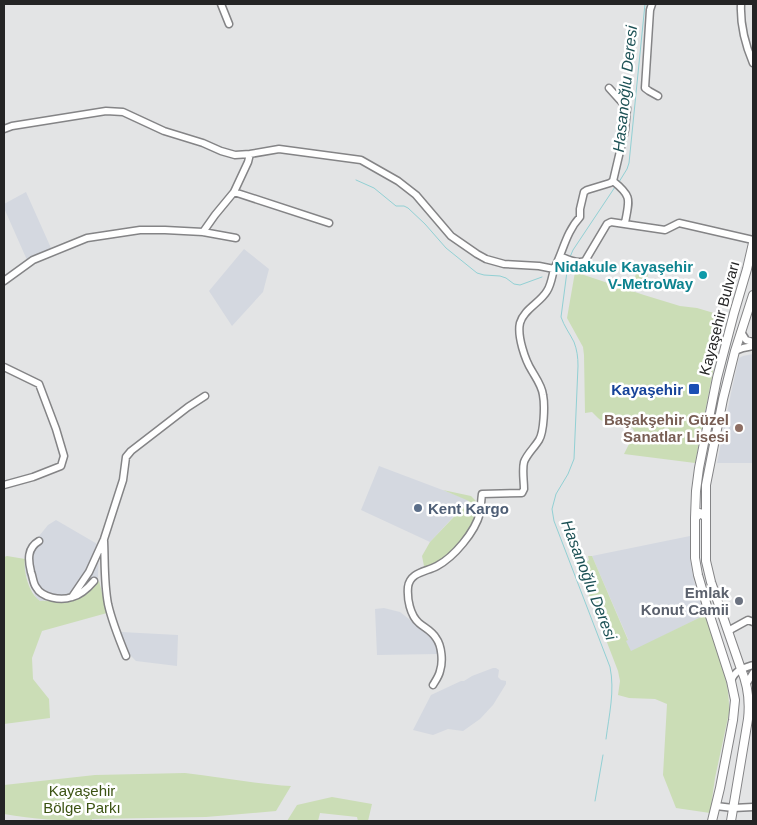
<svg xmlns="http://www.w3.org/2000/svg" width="757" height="825" viewBox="0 0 757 825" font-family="Arial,sans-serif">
	<rect width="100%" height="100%" fill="#e3e4e5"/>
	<path fill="#d4d8e0" d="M26,192L51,248L27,260L4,208V204Z
		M244,249L269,269L263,292L232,326L209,291Z
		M753,354V463H717L731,393L739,358L743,356Z
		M379,466L469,500L430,542L361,510Z
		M56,520L99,545L98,577L89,591L70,602L49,600L40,601L36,598L26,575L24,567L25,559L35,541L48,525Z
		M690,536V558L694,581L705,615L631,652L625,641L628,639L592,556Z
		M384,608L400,612L414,623L434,640L438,650V654L377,655L375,609Z
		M121,632L178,635L177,666L136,661L130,655Z
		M493,668H496L499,670L498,677L501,680L506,681V684L493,705L480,719L463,731L448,729L433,735L413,730L431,695L461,681H464L472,676Z"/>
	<path fill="#cbddb6" d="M637,264L649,266L646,288L634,286Z
		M575,272L644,295L680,306L697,308L724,316L695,463L624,454L635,432L630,425C622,429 605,424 598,418C596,416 594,414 592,412L585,413L584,355L583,347L567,318Z
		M443,490L471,496L477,502C479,523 452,556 434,565C430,566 426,567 423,568L424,566L422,556L430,542L469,501Z
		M575,553H578L583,561H588L589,560L588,556H592L628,640L626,641L631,651L705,615C715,645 731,681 729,713L715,778L710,813L676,808L663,775L667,704L655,699L629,698L618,695L620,681L618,671L573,554Z
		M7,556L25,559C23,571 29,594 40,601C50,600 60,603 69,602C81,599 91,589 99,581L107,613L42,631L32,658L33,679L49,699L50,718L4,724V557Z
		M185,773C220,777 255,784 291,786L276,811L206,817L92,819V821C62,821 33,819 4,814V785L95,775Z
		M332,797L372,804L368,821H358L357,817L320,813L318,821H287L297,805Z"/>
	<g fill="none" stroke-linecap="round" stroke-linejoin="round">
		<path stroke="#92d0d4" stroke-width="1" d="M356,180L374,188L396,206H404L408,208L425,224L446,248L477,273L484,275L500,276L506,278L514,284L520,285L542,277
			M619,182L627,169L629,163L645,4
			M570,257L573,250L615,187
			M568,264L561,317C564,326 570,334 574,342C577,350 578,357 578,366L574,459L568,474L556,494L552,509L554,521L610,667C615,691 609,715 606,739
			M595,801L603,755"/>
		<g stroke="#848486" stroke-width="9">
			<path id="minor" d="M221,4L229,24
				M652,4L650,10L645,88L649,91L658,96
				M741,4C740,25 745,44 753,63
				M4,129L12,126L106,111L123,112L164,131L203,143L221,151L235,155L250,154L279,149L361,160L398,181L416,195L451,236L477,254L486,259L504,264L539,266L554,269C563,252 566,232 580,217V209L584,192L587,190L610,183L613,181L625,130L627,108L609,88
				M613,181C633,197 629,200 625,223
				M234,192L329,223
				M203,232L215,215L234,192L248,162L250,154
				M560,256C568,260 577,264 585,261L607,224L611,222L665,230L679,223L753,240
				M4,281L33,260L87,238L140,230H165L203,232L236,238
				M741,332L746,340L753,342
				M735,351L743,348L753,346
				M4,367L39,384L56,429L64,456L61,466L33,477L4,485
				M39,541C27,548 28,560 31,572C33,577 33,583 36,587C42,598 61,601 72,597C81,595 88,588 94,581
				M104,541C105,562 104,583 108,604C112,622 119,639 126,656
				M72,597L89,572L104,539L123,480L126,457L131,451L188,407L205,396
				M728,631L748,620L753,622
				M731,681C735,670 743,668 753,665
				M747,683L753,673
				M433,685C436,680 439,676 440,671C443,662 442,646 436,638C432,631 425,628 419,623C410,615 407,599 408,587C410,572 426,572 437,566C454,557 475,532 480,513C481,507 481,501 482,494L522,493L524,489C524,481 522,470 524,462C527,454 534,448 539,440C544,432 545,405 543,395C542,386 536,378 532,371C525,360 517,336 520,323C524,309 540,303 547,291C551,285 552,277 554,269
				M716,806L733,808L753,807"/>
		</g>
		<g stroke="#848486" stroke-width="10">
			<path id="major" d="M706,517V485L723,399L735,351L753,295
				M695,518L696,491L699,468L717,378L734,313L747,269L753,243
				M712,821L720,788L733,720L735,700L731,681L709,613L698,575L695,558V518L700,513L702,514L706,517V561L711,582L741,669C748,685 750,701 748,719L731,821"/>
		</g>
		<use href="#minor" stroke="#fff" stroke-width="6"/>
		<use href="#major" stroke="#fff" stroke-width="8"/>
	</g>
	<circle fill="#0f9aa8" stroke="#fff" stroke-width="2" cx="703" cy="275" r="5"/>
	<rect fill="#1a4fb4" stroke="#fff" stroke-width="2" x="688" y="383" width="12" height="12" rx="2.5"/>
	<circle fill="#8d6e63" stroke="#fff" stroke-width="2" cx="739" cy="428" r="5"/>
	<circle fill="#5c6f8a" stroke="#fff" stroke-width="2" cx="418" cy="508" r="5"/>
	<circle fill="#6b7280" stroke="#fff" stroke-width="2" cx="739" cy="601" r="5"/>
	<g text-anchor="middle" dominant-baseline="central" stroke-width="5" stroke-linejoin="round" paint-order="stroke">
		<g font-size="15" font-weight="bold" fill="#0d838f" stroke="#fff" text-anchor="end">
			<text x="693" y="266">Nidakule Kayaşehir<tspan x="693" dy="17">V-MetroWay</tspan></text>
		</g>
		<g font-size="15" fill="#242425" stroke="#fff">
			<text transform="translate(719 318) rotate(-75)">Kayaşehir Bulvarı</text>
		</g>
		<g font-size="15" font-weight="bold" fill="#164399" stroke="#fff" text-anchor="end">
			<text x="683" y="389">Kayaşehir</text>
		</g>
		<g font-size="15" font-weight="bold" fill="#785e54" stroke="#fff" text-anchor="end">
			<text x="729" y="419">Başakşehir Güzel<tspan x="729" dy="17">Sanatlar Lisesi</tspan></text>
		</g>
		<g font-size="15" font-weight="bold" fill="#4e5e75" stroke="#fff" text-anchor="start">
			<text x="428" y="508">Kent Kargo</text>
		</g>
		<g font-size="15" font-weight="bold" fill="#5b616d" stroke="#fff" text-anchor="end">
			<text x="729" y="592">Emlak<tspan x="729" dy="17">Konut Camii</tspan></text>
		</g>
		<g font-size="15" fill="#3c5313" stroke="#fff">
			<text x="82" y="790">Kayaşehir<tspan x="82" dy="17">Bölge Parkı</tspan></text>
		</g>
		<g font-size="16" font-style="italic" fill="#1c5155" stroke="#fff">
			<text transform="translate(625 89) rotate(-84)">Hasanoğlu Deresi</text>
			<text transform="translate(589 580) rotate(69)">Hasanoğlu Deresi</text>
		</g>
	</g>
	<rect width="757" height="825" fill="none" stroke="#242425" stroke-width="10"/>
</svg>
